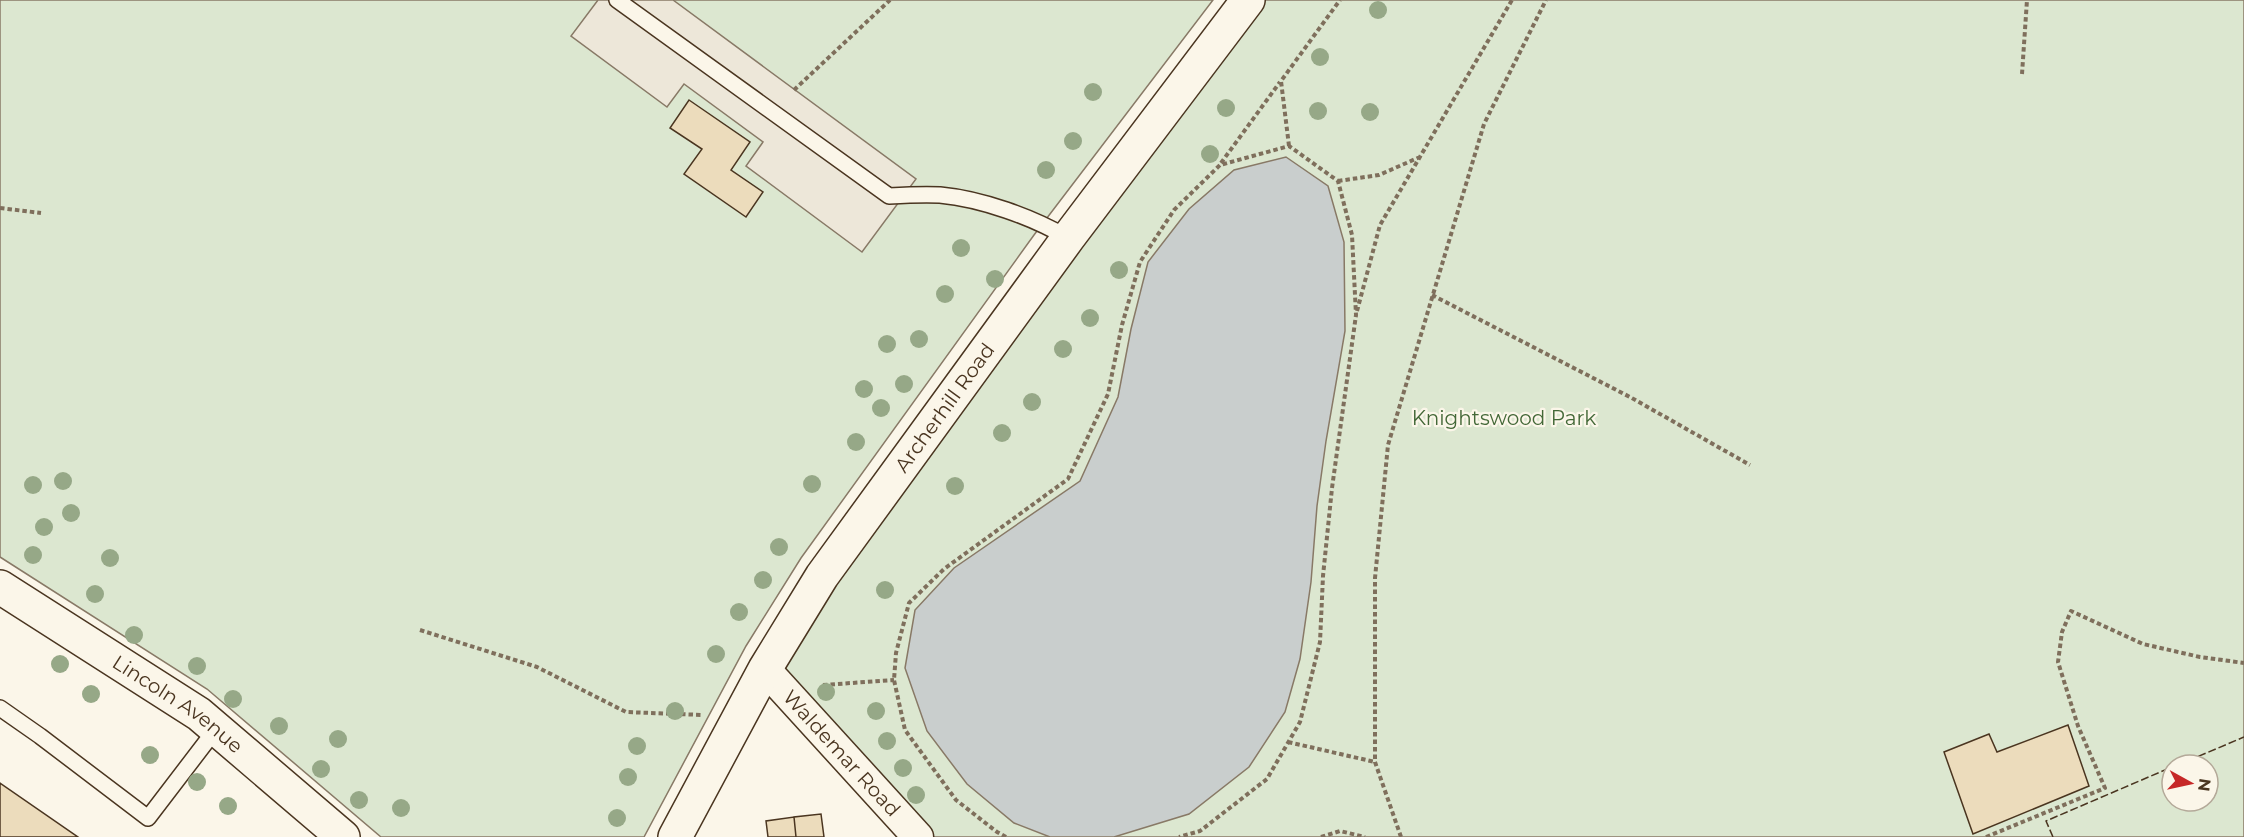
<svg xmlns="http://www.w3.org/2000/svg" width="2244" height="837" viewBox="0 0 2244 837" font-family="Montserrat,sans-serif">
	<rect width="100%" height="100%" fill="#fbf6e9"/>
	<path fill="#dce7d0" stroke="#887966" stroke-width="1.5" fill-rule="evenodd" d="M0,0H1213L1034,235L801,558L746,646L644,837H381L207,689L0,557Z
		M1248,0H2244V837H918L765,669ZM2172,765H2208V801H2172Z"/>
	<path fill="#ede7d9" stroke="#887966" stroke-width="1.5" d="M598,0H673L916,179L862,252L746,166L763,142L684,84L667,107L571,36Z"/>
	<path fill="#c9cecd" stroke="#887966" stroke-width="1.5" d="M1286,157L1328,186L1344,242L1345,331L1326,441L1317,506L1311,582L1300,659L1285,712L1249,767L1189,814L1114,837H1050L1014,823L967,784L927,731L905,668L915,610L954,568L1080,481L1118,397L1131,329L1148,262L1189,209L1234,170Z"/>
	<path fill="#ecdcbc" stroke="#4a3520" stroke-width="1.5" d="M689,100L750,142L731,170L763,192L746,217L684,174L702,149L670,128Z
		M2068,725L2089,786L1973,834L1944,752L1989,734L1997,752Z
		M0,783L78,837H0Z
		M821,814L824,837H796L794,817Z
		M794,817L796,837H768L766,821Z"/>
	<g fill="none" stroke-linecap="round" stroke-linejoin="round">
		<g stroke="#4a3520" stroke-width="18">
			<path id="lane" d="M617,0L889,196C906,195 923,194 940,195C982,199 1032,217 1068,238
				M0,708L40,736L148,818L216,729"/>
		</g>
		<g stroke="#4a3520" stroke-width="33">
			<g id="street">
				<path id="s1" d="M765,669L918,837"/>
			</g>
		</g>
		<g stroke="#4a3520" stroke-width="36">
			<g id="secondary">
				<path id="s2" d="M0,587L199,714L343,837"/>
				<path id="s3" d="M675,837L765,669L822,576L1068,238L1248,0"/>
			</g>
		</g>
		<path stroke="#7f6f5c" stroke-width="4" stroke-dasharray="4.5 3" stroke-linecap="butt" d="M2022,74L2027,0
			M794,90L890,0
			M1289,146L1281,81L1340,0
			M1221,163L1280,82
			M1338,181L1379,175L1420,157
			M0,208L41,213
			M1432,295L1630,397L1750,465
			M1357,311L1380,225L1512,0
			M420,630L537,667L626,712L703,715
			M823,685L894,680
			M1288,742L1375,762
			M1006,837L997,832L956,800L905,730L894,680L896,653L909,603L944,569L1068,479L1108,394L1122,325L1140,262L1174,210L1220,165L1289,146L1338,181L1352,235L1356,315L1332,488L1323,576L1320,642L1300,722L1267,779L1200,831L1179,837
			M1321,837L1340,831L1365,837
			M1401,837L1375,762V578L1388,445L1484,124L1546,0
			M1986,837L2105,788L2078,726L2058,662L2062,632L2071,611L2143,644L2200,657L2244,663"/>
		<use href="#lane" stroke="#fbf6e9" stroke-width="15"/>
		<use href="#street" stroke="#fbf6e9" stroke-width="30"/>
		<use href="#secondary" stroke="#fbf6e9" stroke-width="33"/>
		<path stroke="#4a3520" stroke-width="1.5" stroke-dasharray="8 3" stroke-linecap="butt" d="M2178,765L2244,737
			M2053,837L2046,821L2172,767"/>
	</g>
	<g fill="#96a887">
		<circle cx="1378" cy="10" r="9"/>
		<circle cx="1320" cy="57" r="9"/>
		<circle cx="1093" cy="92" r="9"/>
		<circle cx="1226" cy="108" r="9"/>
		<circle cx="1318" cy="111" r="9"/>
		<circle cx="1370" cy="112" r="9"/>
		<circle cx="1073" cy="141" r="9"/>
		<circle cx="1210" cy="154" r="9"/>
		<circle cx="1046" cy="170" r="9"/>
		<circle cx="961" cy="248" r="9"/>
		<circle cx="1119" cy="270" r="9"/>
		<circle cx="995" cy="279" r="9"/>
		<circle cx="945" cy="294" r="9"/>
		<circle cx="1090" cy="318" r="9"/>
		<circle cx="919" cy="339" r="9"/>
		<circle cx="887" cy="344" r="9"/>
		<circle cx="1063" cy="349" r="9"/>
		<circle cx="904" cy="384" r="9"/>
		<circle cx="864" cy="389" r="9"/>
		<circle cx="1032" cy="402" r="9"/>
		<circle cx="881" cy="408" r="9"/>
		<circle cx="1002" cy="433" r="9"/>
		<circle cx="856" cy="442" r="9"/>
		<circle cx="63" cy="481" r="9"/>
		<circle cx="812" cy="484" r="9"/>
		<circle cx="33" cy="485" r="9"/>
		<circle cx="955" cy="486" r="9"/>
		<circle cx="71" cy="513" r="9"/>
		<circle cx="44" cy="527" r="9"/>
		<circle cx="779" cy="547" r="9"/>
		<circle cx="33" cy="555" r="9"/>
		<circle cx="110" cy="558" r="9"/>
		<circle cx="763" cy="580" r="9"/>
		<circle cx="885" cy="590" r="9"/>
		<circle cx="95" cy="594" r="9"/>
		<circle cx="739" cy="612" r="9"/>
		<circle cx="134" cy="635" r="9"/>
		<circle cx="716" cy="654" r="9"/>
		<circle cx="60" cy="664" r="9"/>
		<circle cx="197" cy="666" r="9"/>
		<circle cx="826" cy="692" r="9"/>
		<circle cx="91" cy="694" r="9"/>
		<circle cx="233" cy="699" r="9"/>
		<circle cx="675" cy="711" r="9"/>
		<circle cx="876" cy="711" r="9"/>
		<circle cx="279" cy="726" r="9"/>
		<circle cx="338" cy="739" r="9"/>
		<circle cx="887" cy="741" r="9"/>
		<circle cx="637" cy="746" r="9"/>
		<circle cx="150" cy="755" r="9"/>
		<circle cx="903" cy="768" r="9"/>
		<circle cx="321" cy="769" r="9"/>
		<circle cx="628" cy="777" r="9"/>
		<circle cx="197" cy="782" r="9"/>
		<circle cx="916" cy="795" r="9"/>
		<circle cx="359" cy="800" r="9"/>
		<circle cx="228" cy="806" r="9"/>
		<circle cx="401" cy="808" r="9"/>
		<circle cx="617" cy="818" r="9"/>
	</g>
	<g text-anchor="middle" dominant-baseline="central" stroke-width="4.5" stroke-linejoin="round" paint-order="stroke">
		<g font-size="20" fill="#4a3520" stroke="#fbf6e9">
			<text stroke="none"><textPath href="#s3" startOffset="508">Archerhill Road</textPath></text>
			<text stroke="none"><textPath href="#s2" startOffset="213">Lincoln Avenue</textPath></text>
			<text stroke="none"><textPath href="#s1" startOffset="114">Waldemar Road</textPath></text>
		</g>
		<g font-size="20" fill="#436837" stroke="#fbf6e9">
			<text x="1504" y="418">Knightswood Park</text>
		</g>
	</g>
	<g transform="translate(2190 783) rotate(98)"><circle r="28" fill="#fbf6e9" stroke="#b4a999" stroke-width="1.5"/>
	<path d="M0-4.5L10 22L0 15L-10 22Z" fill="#c62828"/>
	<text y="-9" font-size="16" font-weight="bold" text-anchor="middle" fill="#4a3520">N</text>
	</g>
</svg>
